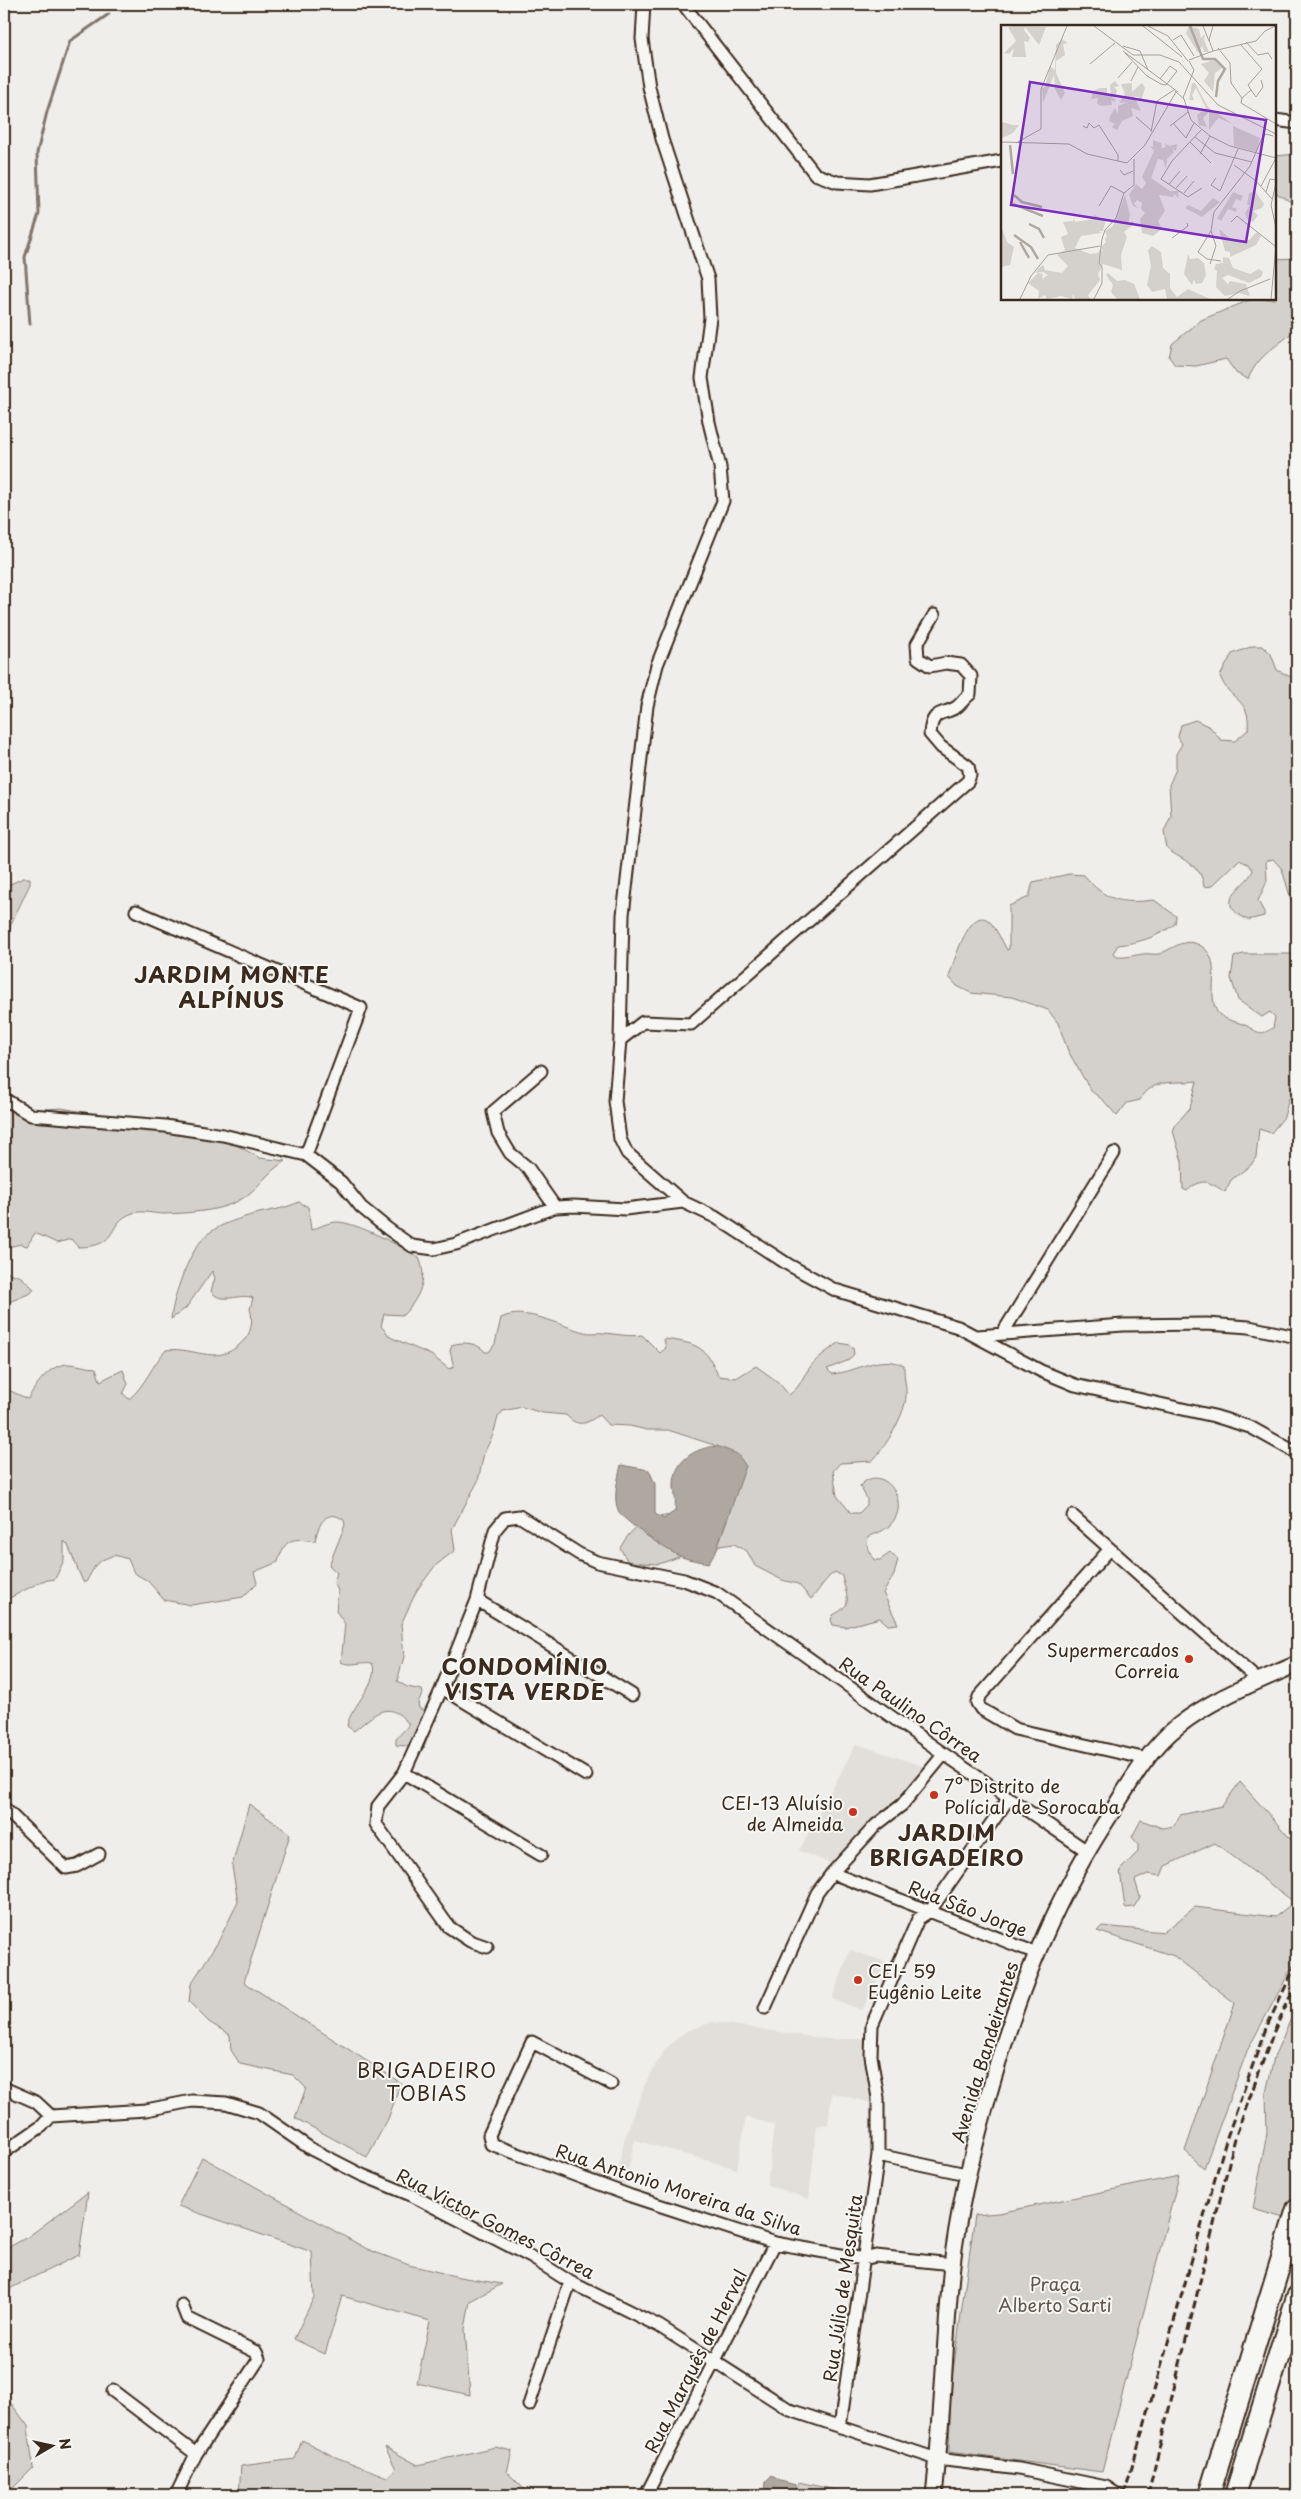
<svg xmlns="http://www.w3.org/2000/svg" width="1301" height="2499" viewBox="0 0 1301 2499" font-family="'Playpen Sans',sans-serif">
	<rect width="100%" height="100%" fill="#efeeea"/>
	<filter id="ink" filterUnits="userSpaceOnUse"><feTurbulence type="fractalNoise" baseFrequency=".02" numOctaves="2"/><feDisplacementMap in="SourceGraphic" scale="10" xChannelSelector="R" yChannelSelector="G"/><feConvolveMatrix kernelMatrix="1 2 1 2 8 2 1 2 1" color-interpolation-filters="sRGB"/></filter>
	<g filter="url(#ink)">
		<path fill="#e2dfdb" d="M856,1744L929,1768L900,1802L835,1865L799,1851Z
			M850,1950L886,1962L862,2010L832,1999Z
			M713,2022L827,2039H865L871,2103L832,2093L828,2124L817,2126L809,2199L767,2185L774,2125L746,2117L737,2169L635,2140L624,2188L615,2182L625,2137L646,2082L665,2049L686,2031Z"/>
		<path fill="#d4d1cc" stroke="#887e75" d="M1297,154V206L1275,192V156Z
			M1297,258V328C1278,347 1260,352 1248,379L1236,373L1226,359L1196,366L1175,365L1169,357L1172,344L1201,320L1252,299H1275V259Z
			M1253,646H1263L1271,654L1277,670L1297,680V840L1295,844L1297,902L1292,903L1282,869L1273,859L1266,861L1267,881L1258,901L1264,912V916L1248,920C1209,901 1247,887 1253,870L1248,864L1239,860L1212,886L1204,887C1201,863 1184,862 1167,849L1164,832L1171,816L1169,785L1176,769V754L1182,744L1178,737L1181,725L1195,720L1210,727L1221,740L1235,741L1248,730C1251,697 1230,703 1220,676L1232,654Z
			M1069,874L1084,875C1105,901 1121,904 1154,900L1176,916L1175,924C1158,937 1138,943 1118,945L1113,953L1117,957C1127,958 1134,955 1143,954C1148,953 1154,955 1159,954C1173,949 1185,936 1201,946C1225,960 1204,999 1219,1014C1226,1021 1237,1021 1247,1026C1259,1033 1260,1036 1273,1028L1275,1017L1270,1012L1262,1017L1238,1000L1231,978L1234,957L1243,954H1294L1297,959V1095L1289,1098L1284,1117L1271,1133L1259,1129L1256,1157L1251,1165L1231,1180L1225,1192C1208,1181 1203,1177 1187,1191L1183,1189L1182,1161L1173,1131L1176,1124L1190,1108L1197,1081C1173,1084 1154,1077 1140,1100L1127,1103L1117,1116L1104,1101L1091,1091L1068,1051L1058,1023L1048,1010L1012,997L971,993L957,986L949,977C953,965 970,902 990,922C997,930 1002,941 1007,950L1009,949V906L1029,897L1033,882Z
			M23,878H30V884L11,924L4,955V887Z
			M4,1104L29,1110L61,1108L120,1118L202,1126L260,1158L286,1161C266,1171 258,1192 236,1202C215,1212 187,1213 164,1214C155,1214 142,1210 133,1213C105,1222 122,1247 78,1247L71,1239L57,1243L35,1233L27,1246L21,1244L8,1247L4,1244Z
			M299,1202L308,1207L311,1230C319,1227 329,1222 337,1222C356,1222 403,1247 419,1258C429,1279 418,1300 403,1315L384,1314L381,1326L390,1337L431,1355L449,1369L454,1367L450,1351L452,1345C462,1341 479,1343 485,1352H489L495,1344L501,1318C525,1306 561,1326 584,1332C590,1334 597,1332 604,1333C617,1334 628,1337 642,1335L660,1353L666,1348L664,1339C694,1343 707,1345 718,1376L736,1378L756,1366L778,1382L789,1395C801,1386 800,1381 808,1370C816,1358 827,1351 839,1343L850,1345L853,1348L854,1354L849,1360L827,1369L832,1374C859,1372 876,1354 904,1365C903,1376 907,1386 906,1396C905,1415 885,1448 872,1461L840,1463L833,1471L837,1496L851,1513H859L867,1505V1499L860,1486C881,1461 915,1502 889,1526C884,1531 875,1534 868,1537L867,1545L874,1560H880L890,1553L898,1559L894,1575L883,1593L898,1624L888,1625L880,1618L845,1627L833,1625L831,1620L833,1615C855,1604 846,1597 842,1576L835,1572C826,1577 819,1591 811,1599L798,1584L782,1580L755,1566L747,1551L734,1544L704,1548L659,1564L628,1562L620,1548C639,1513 662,1517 698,1512L722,1459L714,1445L668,1430H647L630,1426L608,1425L599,1415C586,1424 578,1428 566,1415L543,1413L522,1407L503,1411L498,1417L493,1435L484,1453L478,1481L452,1529L455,1550L435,1566L417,1590L401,1624L404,1657L397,1681L407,1687L422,1690L423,1693L418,1702L419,1708L438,1720L420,1724V1727L430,1731L424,1748L396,1745V1739L408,1726V1723C387,1698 374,1715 354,1731L347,1726C350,1707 381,1681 372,1663C362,1661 350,1667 341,1662L345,1624L336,1611L338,1591L334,1582L337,1573L329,1565L345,1525L344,1520C326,1507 318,1525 315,1541C293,1538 285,1537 278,1562L254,1572L257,1583L243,1597L191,1605L164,1600L148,1581L134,1573L128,1559L114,1555L102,1560L95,1566L86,1582H83L68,1545L64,1541V1560L55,1579L42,1581L4,1601V1388L28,1399C36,1385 49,1364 69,1364C77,1364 87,1368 96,1368L100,1381L123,1370L128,1384L123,1394L129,1399C145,1386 152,1365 166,1350C197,1346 219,1370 246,1338C252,1331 253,1317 250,1309L253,1298C240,1292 221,1306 211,1291L215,1278L212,1271L186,1308L171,1319C173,1296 190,1247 209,1233C221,1224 241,1218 255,1214C271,1210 284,1209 299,1202Z
			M4,1271L21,1277L34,1289L31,1293L4,1304Z
			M1240,1782L1297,1846V1958L1247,2051L1204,2168L1185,2151L1235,2003L1174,1956L1097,1931L1102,1926L1164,1932L1195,1907L1275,1917L1294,1902L1215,1843L1165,1866L1161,1876L1148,1874L1135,1880L1140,1897L1134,1907L1125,1908L1120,1870L1138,1852V1844L1132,1837L1141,1820L1162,1828L1174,1826L1180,1815L1222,1806Z
			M249,1804L290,1834L244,1982L401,2083L388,2119L367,2157L295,2118L306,2088L293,2075L240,2064L231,2050L230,2035L209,2022L189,2002L191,1984L218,1942L238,1902L232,1866Z
			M1297,2005V2182L1287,2219L1253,2209L1267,2133L1266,2093L1274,2057Z
			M202,2157L367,2249L409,2265L459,2277L502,2284L470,2301L465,2329L470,2395L417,2383L430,2321L342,2296L325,2354L294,2339L314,2297L312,2252L178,2206Z
			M1179,2176L1102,2472L949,2452L951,2385L975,2215L999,2213Z
			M88,2192L79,2255L11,2288L4,2313V2250L29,2236Z
			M4,2394L28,2426L33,2468L10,2491L12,2495H4Z
			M302,2440L333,2456L387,2477L396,2469L385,2447L418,2465L495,2447L512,2451L507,2472L530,2495H239L241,2466L295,2459Z
			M798,2482L860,2495H797Z"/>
		<path fill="#afa8a1" stroke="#81766d" d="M717,1446L737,1454L746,1466L716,1551L708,1563C700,1561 690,1560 682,1557C670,1553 625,1522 619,1512C612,1499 618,1479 621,1465L649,1470L655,1484V1514L664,1519L675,1511C676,1502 675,1495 674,1487C673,1461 694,1448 717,1446Z
			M772,2476L780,2481L796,2485L793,2495L765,2494L766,2482Z"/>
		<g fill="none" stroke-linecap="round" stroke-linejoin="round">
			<path stroke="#81766d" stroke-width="3" d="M4,26L8,22
				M30,324L25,257L39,214L37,153L47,112L70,41L109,14
				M1093,2495L1094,2493"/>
			<g stroke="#3b2a1e" stroke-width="15">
				<path id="minor" d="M644,4L642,39L649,87L662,139L708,279L710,318L702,378L709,422L720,467L723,501L657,665L647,706L623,915L620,1040L615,1101L620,1139L627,1153L683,1202
					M683,4L815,174L837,182L870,184L1002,161
					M1275,120L1297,123
					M136,911L361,1008L306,1155
					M620,1040L643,1022L691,1024L968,781L970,775L968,766L941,747L930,734C932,707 945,716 958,706C962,702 966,697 970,694L971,676L961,665L946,663L930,666L918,658L917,644L934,615
					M541,1071L493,1112L498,1133L510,1153L528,1168L555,1207
					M4,1099L31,1115L165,1126L223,1135L306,1155L341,1182L361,1207L388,1229L412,1246L434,1249L456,1244L555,1207L574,1206L625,1209L683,1202L715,1217L789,1265L835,1290L958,1327L1041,1371L1075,1385L1214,1416L1250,1427L1297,1453
					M1002,1334L1114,1153
					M977,1336L1123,1325L1207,1324L1249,1327L1297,1337
					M1073,1516L1259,1681
					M1109,1550L979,1697L977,1703L981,1709L1015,1729L1147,1759
					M477,1600L632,1695
					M442,1688L586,1775
					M404,1773L541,1855
					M4,1808L66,1868L77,1866L99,1854
					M832,1873L1036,1953
					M487,1947L470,1941L449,1927L376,1824L378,1806L404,1773L442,1688L477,1600L495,1530L505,1518L519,1516L579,1554L597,1562L684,1580L717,1593L944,1754L1087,1851
					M765,2008L817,1893L832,1873L876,1825L902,1805L944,1754
					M611,2084L532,2042L489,2135L491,2144L631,2196L775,2243L863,2259L876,2256L952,2264
					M4,2088L36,2102L51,2116
					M4,2152L42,2126L51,2116L146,2110L192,2101L226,2103L259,2113L311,2149L362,2175L411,2195L531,2257L570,2282L659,2326L790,2410L937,2459L1019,2469L1106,2487L1118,2495
					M878,2155L966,2174
					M113,2391L196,2454
					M529,2405L570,2282
					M840,2427L878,2155V2098L871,2056L872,2025L918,1919L930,1911L1009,1798
					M176,2495L196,2454L259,2359L256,2352L187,2318L182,2305
					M646,2495L775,2243"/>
			</g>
			<g stroke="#3b2a1e" stroke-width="19">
				<path id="secondary" d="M934,2495C943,2419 944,2341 952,2265C958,2210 971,2157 986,2104C1013,2006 1048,1912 1103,1826C1125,1792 1146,1751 1178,1726C1213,1698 1257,1682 1297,1664"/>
			</g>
			<g stroke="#3b2a1e" stroke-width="24">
				<path id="motorway" d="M1209,2495L1297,2209
					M1235,2495L1297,2297"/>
			</g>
			<use href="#minor" stroke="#f6f6f2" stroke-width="11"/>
			<use href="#secondary" stroke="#f6f6f2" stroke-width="15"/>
			<use href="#motorway" stroke="#f6f6f2" stroke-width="20"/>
			<path stroke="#3b2a1e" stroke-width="3" stroke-dasharray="8 4" stroke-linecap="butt" d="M1124,2495L1227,2137L1266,2028L1297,1962
				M1148,2495L1235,2138L1274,2031L1297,1982"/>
		</g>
	</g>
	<g fill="#c8321e" stroke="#f6f6f2" stroke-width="2">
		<circle cx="1189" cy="1659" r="5"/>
		<circle cx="934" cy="1795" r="5"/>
		<circle cx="853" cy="1812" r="5"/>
		<circle cx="858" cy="1980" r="5"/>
	</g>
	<g text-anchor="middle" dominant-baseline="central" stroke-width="4" stroke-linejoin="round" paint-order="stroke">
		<g font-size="18" fill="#3b2a1e" stroke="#f6f6f2" text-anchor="end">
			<text x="1179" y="1649">Supermercados<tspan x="1179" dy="21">Correia</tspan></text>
			<text x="944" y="1785" text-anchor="start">7º Distrito de<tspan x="944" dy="21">Polícial de Sorocaba</tspan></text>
			<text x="843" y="1802">CEI-13 Aluísio<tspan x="843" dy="21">de Almeida</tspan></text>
			<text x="868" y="1970" text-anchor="start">CEI- 59<tspan x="868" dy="21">Eugênio Leite</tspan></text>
		</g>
		<g font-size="18" fill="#3b2a1e" stroke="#f6f6f2">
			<text transform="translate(911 1709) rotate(35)">Rua Paulino Côrrea</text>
			<text transform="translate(968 1908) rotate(21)">Rua São Jorge</text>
			<text transform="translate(984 2052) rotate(-73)">Avenida Bandeirantes</text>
			<text transform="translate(679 2189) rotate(18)">Rua Antonio Moreira da Silva</text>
			<text transform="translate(496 2223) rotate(27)">Rua Victor Gomes Côrrea</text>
			<text transform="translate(842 2288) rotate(-82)">Rua Júlio de Mesquita</text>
			<text transform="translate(695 2361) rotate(-63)">Rua Marquês de Herval</text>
		</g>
		<g font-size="18" fill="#61544a" stroke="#f6f6f2">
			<text x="1055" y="2283">Praça<tspan x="1055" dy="21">Alberto Sarti</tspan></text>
		</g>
		<g font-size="20" letter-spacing="1" fill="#3b2a1e" stroke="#f6f6f2">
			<text x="427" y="2070">BRIGADEIRO<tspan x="427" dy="23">TOBIAS</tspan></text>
		</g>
		<g font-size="22" font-weight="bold" letter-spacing="1" fill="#3b2a1e" stroke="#f6f6f2">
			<text x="232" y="973">JARDIM MONTE<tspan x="232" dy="25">ALPÍNUS</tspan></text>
			<text x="525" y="1665">CONDOMÍNIO<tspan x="525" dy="25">VISTA VERDE</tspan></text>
			<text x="947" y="1831">JARDIM<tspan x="947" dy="25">BRIGADEIRO</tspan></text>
		</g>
	</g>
	<g transform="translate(1001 25)">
		<rect width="275" height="275" fill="#efeeea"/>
		<path d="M13,1L45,2L38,20L24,2L23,5L29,13L27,17L23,16L25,32H11L13,23L8,29L3,28L15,16L7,2ZM188,1L198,4L200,13L204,9L203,15L208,27H203L201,21L197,28L185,8ZM61,14L67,18L62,19L64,30L55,36V48L64,68L60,75L54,64L53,50L42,78L41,63L44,62L49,41L54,45L55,20ZM213,35L221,43L214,48L212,67L203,56L208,48L200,39ZM114,56L118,61L113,62L116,65L114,72L110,73L115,74L113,77L110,75L111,80L101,81L96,79L97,73L90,74L93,65L99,63H106V69L110,70L109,60ZM131,58V67L141,58L144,63L140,76L137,72L130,71H133L140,86L130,83L132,91L121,96L116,105L111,102L114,99L108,96L109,91L114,83L117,89V81L126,77L118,78L124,69L120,59ZM191,58H194L207,82L232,99L217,93L208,105V87L202,93L206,102L198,100L196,90L205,83L195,63L191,70L193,75H188ZM1,97L12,100H18L12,108L1,113ZM232,101L259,113L255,127L233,121ZM152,115L160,118L161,123L165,122L164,118L168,121L176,119L175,126L171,124L173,127L166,134L165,144L162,135L157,134L150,153L169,166H181L177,168L178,173L173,169L172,172L158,170L164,186L157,196L161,204L152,211L141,208L139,194L144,188L140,184L141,178L136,175L133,179L137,183L132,181L128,170L135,159L141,164L145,158L141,152L153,126L149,121L152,122ZM254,166L263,179L261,183L252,186L257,190L252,197L246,194L244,188L249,180H246L248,168ZM232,167L242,171L240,176L235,174L231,182L236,184L235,187L227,184L220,196L216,193ZM124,170L129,190L127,199L132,196L133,199L123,207L126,212L120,230L121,245L102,239L97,249L99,255L87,270L89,274H74L72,269L71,274L60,271L46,274L44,270L37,274L38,266L27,258L37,248L42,249L41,254L47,250L42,247L34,248L38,243L42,240L44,245L61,248L67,241L56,230L64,225L60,212L67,209L62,197L72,196L73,193L74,197L93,194V190L105,195L102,206H98L100,208L80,211L74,223L89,229L97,228L99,224L102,227L100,222L105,217L104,214L101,216L106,212L104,206L112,201ZM212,173L219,177L201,192L184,183L187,180L200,186ZM0,201L6,217L13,222L9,240L0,242ZM218,204L232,216L248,215L256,207L260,211L255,220L229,232V227L224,226ZM151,221L160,227L162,243L169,249V263L176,272L187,264L209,274H166L164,264L151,267L146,260L150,241L147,225ZM187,229L189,234L197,233L203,238L205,250L201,258L195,259L193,254L191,260L183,249ZM222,232L228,233L232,243L249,249L258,244L262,247L260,252L248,258L227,250L221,253L227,259L229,256L245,259L249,271L238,268L224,271L215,262L216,246L213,244L215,239L222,238ZM107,248L116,256L124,255L133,259L139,274H116L110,267L112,260L105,250Z" fill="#d4d1cc"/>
		<path fill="none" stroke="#afa8a1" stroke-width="2.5" d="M189,1L202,34H214L224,44L217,56L215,72M9,120L12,149M13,170L21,177L41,182M12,179L42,191M28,199L38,204L43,213M13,210L30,222L37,234M19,217L28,233"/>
		<path fill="none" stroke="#a7a098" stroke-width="1" d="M93,1L132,30H159L178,37L217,80L275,109M142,1L181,32M147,1L167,11L187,36M202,1L208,16M172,15L180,10L193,31M245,17L257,30L267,28L271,34M240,20L261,44L247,60L250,65M122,21L139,26L147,45M217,23L229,38L230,58L241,73L240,78L275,99M122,26L177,67M212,26L255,16L264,6L274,1M124,28L146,51L160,59L165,60L176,46L169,41L159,54M188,35L212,26L208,15L212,1M89,39L114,18M117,53L131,37M130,56L137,42M174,66L183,74L190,95L209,111L229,121L275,133M182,73L193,45L188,36M241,73L250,65L255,72L262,62L260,55M135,92L150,105M172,98L185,113L193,98M82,101L86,103L88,98L93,103L98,100L117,130V136M169,101L187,87M200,105L171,136L160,154L187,172L201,163M150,107L156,76L173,65M194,112L214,128L251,137M0,117L68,119L86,129L126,138L144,120L175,67M189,117L210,138M15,118L40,104V64L66,1M199,129L209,111M233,140L255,156L271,174M119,145L123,150L132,146M215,153L210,160L219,166L237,124M275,158L270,180L275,203M168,159L179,146M260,161L275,133M175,163L186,151M265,167L269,154L275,155M183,168L193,156M98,181L110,161L123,168M230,197L236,191L274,221M210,206L197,227L206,234L220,236M171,213L187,201L186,198M209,239L215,221L210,206L213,187L249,141L261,113L265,109L272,111M19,274L30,251L47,230L99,221M93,274L101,258V242L98,238L101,214L104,205L115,193L123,168L133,160V134M227,274L239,266L269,254M270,274L275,221"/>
		<path fill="#7b2cbf" fill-opacity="0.15" stroke="#7b2cbf" stroke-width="2.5" d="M29,57L265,95L245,217L10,180Z"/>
		<rect width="275" height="275" fill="none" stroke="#3b2a1e" stroke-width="2.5"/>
	</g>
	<rect width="1301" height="2499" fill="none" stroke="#f6f6f2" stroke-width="20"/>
	<rect x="10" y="10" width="1281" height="2479" fill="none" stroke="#3b2a1e" stroke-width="2" filter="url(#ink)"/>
	<g transform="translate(52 2446) rotate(81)" stroke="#f6f6f2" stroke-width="4" paint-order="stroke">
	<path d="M0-4L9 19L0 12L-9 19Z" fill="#3b2a1e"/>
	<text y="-8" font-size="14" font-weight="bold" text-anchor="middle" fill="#3b2a1e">N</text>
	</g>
</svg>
